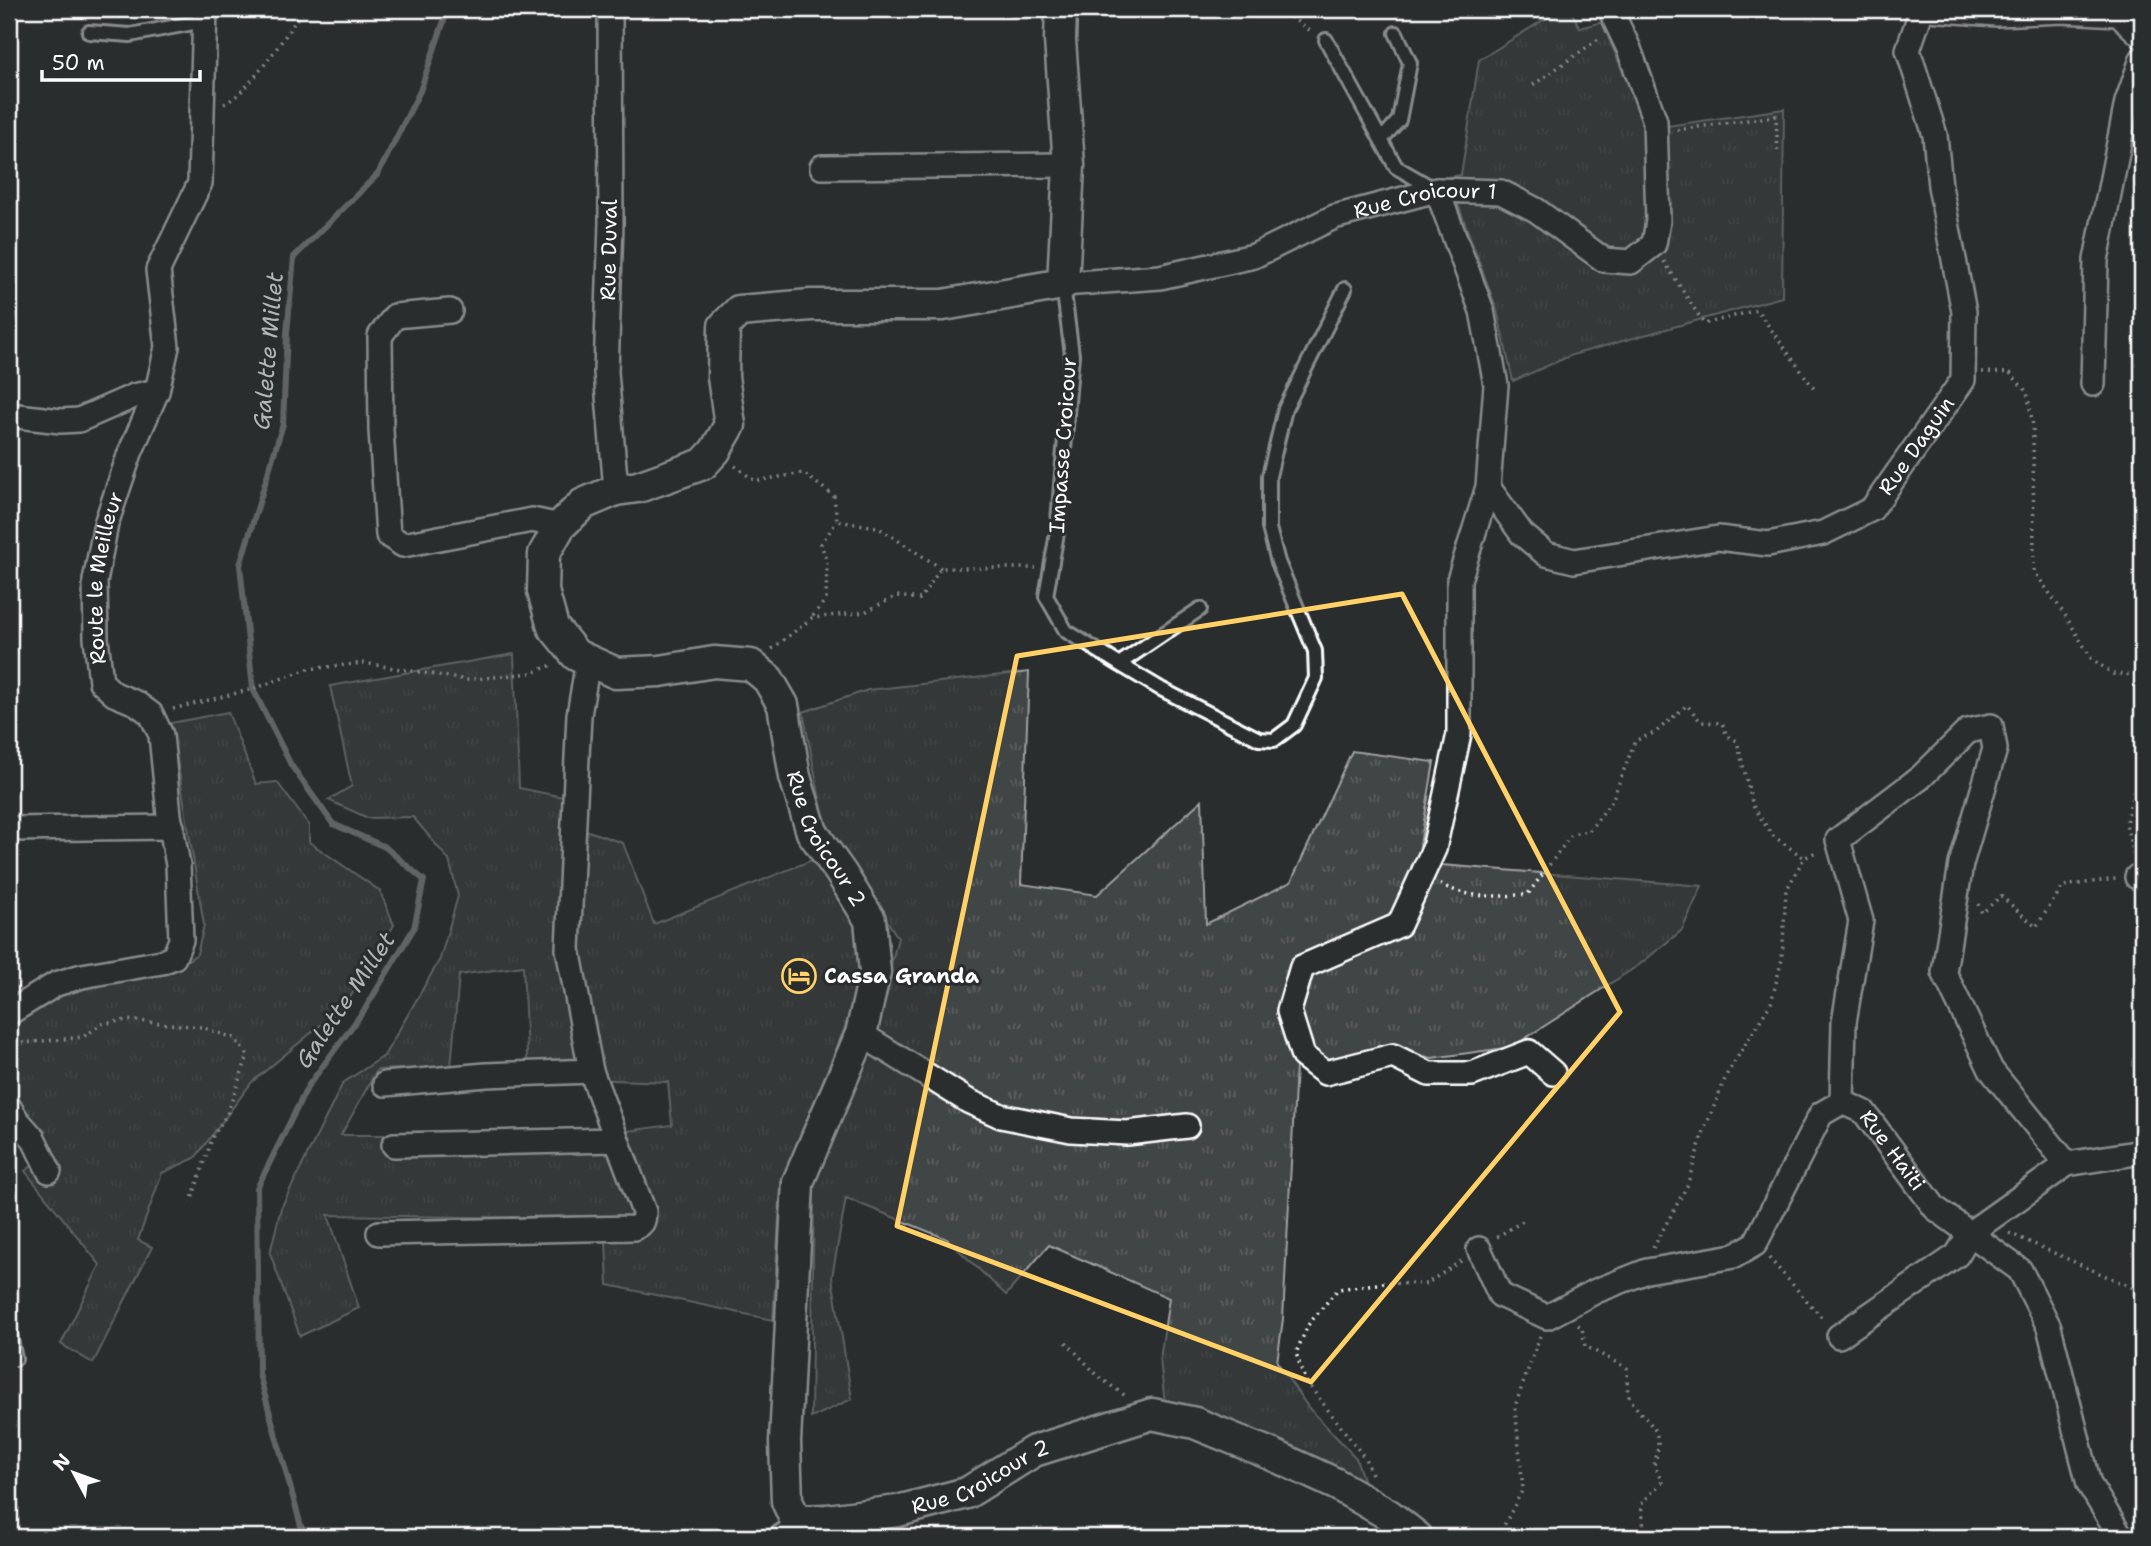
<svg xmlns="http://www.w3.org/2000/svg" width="2151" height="1546" viewBox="0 0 2151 1546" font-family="'Shantell Sans',sans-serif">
	<defs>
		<pattern id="grass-tufts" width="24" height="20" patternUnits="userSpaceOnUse" patternTransform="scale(1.75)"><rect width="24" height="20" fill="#414445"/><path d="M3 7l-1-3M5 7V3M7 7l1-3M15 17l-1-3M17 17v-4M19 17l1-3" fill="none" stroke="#5e6061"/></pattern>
	</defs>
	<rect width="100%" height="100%" fill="#2a2d2e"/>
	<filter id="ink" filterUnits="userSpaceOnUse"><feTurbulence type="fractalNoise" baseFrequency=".0143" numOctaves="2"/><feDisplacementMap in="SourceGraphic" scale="14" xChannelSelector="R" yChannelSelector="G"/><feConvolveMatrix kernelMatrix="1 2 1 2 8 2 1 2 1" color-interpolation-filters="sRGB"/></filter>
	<g filter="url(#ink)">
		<path fill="url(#grass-tufts)" stroke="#a0a2a2" stroke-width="2" fill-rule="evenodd" d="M1561,9H1570L1580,28L1602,22L1647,129L1784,109L1782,297L1572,355L1513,381L1497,310L1448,177L1461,175L1479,60Z
			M514,654L519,788L568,798L565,823L623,843L654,924L817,858L862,937L857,998L781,1183L773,1320L608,1285L605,1219L328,1215L359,1308L300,1336L270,1253L281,1208L343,1083L384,1056L440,959L458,896L449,860L413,817L368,818L328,800L352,786L330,686ZM523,966L528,1077L668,1082L672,1125L597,1135H341L377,1070L451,1067L459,975Z
			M1029,672L1021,884L1097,895L1202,800L1206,924L1291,882L1352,751L1434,762L1417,863L1702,886L1682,930L1639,965L1512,1047L1432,1058L1385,1047L1327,1062L1296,1066L1283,1319L1277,1362L1308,1407L1356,1458L1368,1495L1165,1405L1160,1359L1169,1298L1049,1245L1006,1295L947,1239L846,1198L832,1277L852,1399L811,1418L814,1187L876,1021L898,938L824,820L803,712L868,690Z
			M228,712L256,784L277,782L309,825V842L380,891L394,925L346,1004L252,1082L195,1158L162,1173L138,1240L152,1247L93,1363L61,1344L100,1265L25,1171L39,1161L9,1128V1028L62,992L169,973L197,954L204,925L171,723Z"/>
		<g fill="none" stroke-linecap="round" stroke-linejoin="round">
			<path stroke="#a6a7a7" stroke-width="6" d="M304,1537L259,1374L257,1188L308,1086L365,1009L414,928L424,880L385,847L333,824L291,765L253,689L240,565L283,424L287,333L294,257L378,174L420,91L448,9"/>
			<g stroke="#fff" stroke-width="18">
				<path id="service" d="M89,32L130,35L204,21
					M1326,40L1396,167L1434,189
					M1381,140L1399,120L1410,63L1396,33
					M1063,285L1072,355L1057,533L1046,596L1066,631L1119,664L1200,609
					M1119,664L1161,689L1259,739L1274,740L1294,725L1316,678L1315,651L1278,562L1269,528V476L1285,409L1345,289
					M9,1329L15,1359
					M772,1537L796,1521"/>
			</g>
			<g stroke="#fff" stroke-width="28">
				<g id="minor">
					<path d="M610,9L611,223L606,372L616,490"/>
					<path d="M1928,9L1997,14L2063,11L2118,14L2142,36"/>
					<path d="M822,167L1069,165"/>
					<path d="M1437,190L1482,311L1496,385L1488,487L1459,580V734L1434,849L1399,925L1302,967L1289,1011L1303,1056L1325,1073L1393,1056L1429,1074H1472L1529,1052L1553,1073"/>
					<path id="s1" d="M1063,284L1160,277L1254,256L1334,217L1437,190L1501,192L1536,210L1604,260L1631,262L1654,244L1658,221L1655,121L1629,49L1610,9"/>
					<path d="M450,311L395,316L380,336L381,430L388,535L403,545L532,520L560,526"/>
					<path d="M2093,384L2096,260L2127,102L2142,59"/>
					<path d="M9,415L61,421L79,420L134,396L157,391"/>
					<path id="s2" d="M1488,487L1522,534L1546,554L1574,561L1718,538L1768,544L1823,533L1872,509L1963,380L1964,312L1940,186L1935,135L1908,50L1922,9"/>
					<path d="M9,829L172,827"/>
					<path d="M2137,877L2142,875"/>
					<path id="s3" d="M9,1013L56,984L82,976L162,962L174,957L181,940L178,865L169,815L161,735L151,714L136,703L114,694L101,682L96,638L95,581L106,524L130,453L157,391L167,347L158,270L200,183L205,9"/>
					<path d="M861,1034L968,1101L1001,1116L1071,1130L1127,1133L1187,1126"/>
					<path d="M385,1084L486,1075L591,1071L568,949L579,715L588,661"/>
					<path d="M1842,1102L1844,1022L1861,921L1838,840L1921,777L1968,731L1991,726L1995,749L1961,864L1944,972L1991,1070L2067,1164"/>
					<path d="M9,1107L17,1120L33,1138L49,1171"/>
					<path d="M394,1145L616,1140"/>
					<path d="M379,1233L634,1228C643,1224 644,1221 644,1212L591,1071"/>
					<path id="s4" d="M1479,1249L1500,1295L1547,1317L1596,1291L1647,1271L1734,1256L1755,1244L1821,1114L1842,1102L1864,1112L1935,1208L2020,1270L2049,1327L2089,1484L2121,1537"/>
					<path d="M1839,1336L1957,1255L1970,1233L2067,1164L2142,1152"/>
				</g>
			</g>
			<g stroke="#fff" stroke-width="35">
				<g id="tertiary">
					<path id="s5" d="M1061,9L1060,40L1069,165L1063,284L943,305H811L739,311L724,326L723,377L730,425L715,451L703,464L638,487L616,490L583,504L560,526L544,554L543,591L553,627L576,655L616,673L660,671L714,662L751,665L768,679L783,705L795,777L812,832L841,873L870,920L875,972L861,1034L798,1182L785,1442L787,1501L796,1521L827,1520L898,1511L967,1493L1034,1451L1152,1414L1195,1423L1273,1455L1336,1484L1389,1515L1417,1537"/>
				</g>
			</g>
			<path stroke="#fff" stroke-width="3.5" stroke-dasharray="2 5" stroke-linecap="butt" d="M1279,9L1312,32
				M1533,85L1600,38
				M224,104C250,92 286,34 304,9
				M1677,130L1776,116L1778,154
				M1664,261L1704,324L1757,310L1815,390
				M1982,372L2010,373L2027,392L2033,426L2034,571L2067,618L2091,658L2113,674L2142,675
				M735,466L755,481L803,473L834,496L837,521L877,527L941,568
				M813,616L826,599L827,562L821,544L837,521
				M772,649L812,618L865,612L897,596L920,599L941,568H1036
				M173,709L253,689L308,669L364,663L467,680L532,673L552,665
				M2133,855L2126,823L2142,754
				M1440,884C1468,899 1498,897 1528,894L1572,834L1589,831L1612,801L1635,741L1656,732L1687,705L1701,722L1722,723L1727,736L1737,741L1753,806L1772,835L1804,858
				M1978,904L1982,913L2001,896L2036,927L2063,886L2116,879
				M9,1041L13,1044L83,1037L102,1024L127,1020L201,1027L234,1038L248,1055L227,1114L213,1136L191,1202
				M2009,1233L2133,1288L2142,1297
				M1497,1237L1523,1221
				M1653,1248L1687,1186L1702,1136L1727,1074L1771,1003L1782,959L1786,891L1804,858L1818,851
				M1769,1258L1824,1320
				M1578,1325L1582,1328L1585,1346L1627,1368C1628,1376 1626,1388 1629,1396C1645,1427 1667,1423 1654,1465L1662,1482L1641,1504L1645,1537
				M1066,1342L1099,1377L1127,1397
				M1372,1474L1365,1458L1305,1380L1296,1353L1308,1325L1338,1289L1384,1283L1426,1284L1461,1261
				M1498,1537L1523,1489L1515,1406L1540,1336"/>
			<use href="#service" stroke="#2a2d2e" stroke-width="12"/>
			<use href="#minor" stroke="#2a2d2e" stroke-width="23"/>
			<use href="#tertiary" stroke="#2a2d2e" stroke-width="30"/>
		</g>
	</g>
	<path d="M0 0H2151V1546H0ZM1402,594L1620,1012L1311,1382L897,1226L1017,656Z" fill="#2a2d2e" fill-opacity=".55" fill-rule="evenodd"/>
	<path fill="none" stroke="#ffd166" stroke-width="5" stroke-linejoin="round" d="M1402,594L1620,1012L1311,1382L897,1226L1017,656Z"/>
	<defs>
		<g id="hotel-ring" transform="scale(1.75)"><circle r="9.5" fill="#2a2d2e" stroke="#ffd166" stroke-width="1.5"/><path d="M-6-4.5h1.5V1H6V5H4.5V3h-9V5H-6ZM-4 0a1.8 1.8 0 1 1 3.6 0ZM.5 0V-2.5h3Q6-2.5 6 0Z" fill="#ffd166"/></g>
	</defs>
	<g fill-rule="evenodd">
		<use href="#hotel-ring" x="799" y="976"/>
	</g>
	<g text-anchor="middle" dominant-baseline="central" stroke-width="6" stroke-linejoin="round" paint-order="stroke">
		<g font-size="21" fill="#fff" stroke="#2a2d2e">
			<text stroke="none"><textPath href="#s1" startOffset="376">Rue Croicour 1</textPath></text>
			<text transform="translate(609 250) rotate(-89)">Rue Duval</text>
			<text transform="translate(1063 445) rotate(-86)">Impasse Croicour</text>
			<text stroke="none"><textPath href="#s2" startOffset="502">Rue Daguin</textPath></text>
			<text stroke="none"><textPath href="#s3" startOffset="590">Route le Meilleur</textPath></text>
			<text stroke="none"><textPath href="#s5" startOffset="1446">Rue Croicour 2</textPath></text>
			<text stroke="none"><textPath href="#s4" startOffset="567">Rue Haïti</textPath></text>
			<text stroke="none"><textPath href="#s5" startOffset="2350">Rue Croicour 2</textPath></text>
		</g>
		<g font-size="21" font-weight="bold" fill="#fff" stroke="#2a2d2e" text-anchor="start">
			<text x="824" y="976">Cassa Granda</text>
		</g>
		<g font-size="23" font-style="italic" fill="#b4b6b6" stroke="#2a2d2e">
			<text transform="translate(268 351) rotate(-85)">Galette Millet</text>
			<text transform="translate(345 1000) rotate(-56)">Galette Millet</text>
		</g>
	</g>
	<rect width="2151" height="1546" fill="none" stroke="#2a2d2e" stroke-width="35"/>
	<rect x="18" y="18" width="2116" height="1511" fill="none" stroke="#fff" stroke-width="2.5" filter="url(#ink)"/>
	<g transform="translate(74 1473) rotate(311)" stroke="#2a2d2e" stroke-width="5" paint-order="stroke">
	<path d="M0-5L12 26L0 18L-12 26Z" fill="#ffffff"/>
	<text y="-10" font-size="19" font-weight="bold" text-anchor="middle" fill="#ffffff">N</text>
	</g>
	<path d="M42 70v10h158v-10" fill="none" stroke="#ffffff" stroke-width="3.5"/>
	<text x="52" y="70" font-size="21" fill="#ffffff" stroke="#2a2d2e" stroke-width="5" paint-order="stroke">50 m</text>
</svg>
